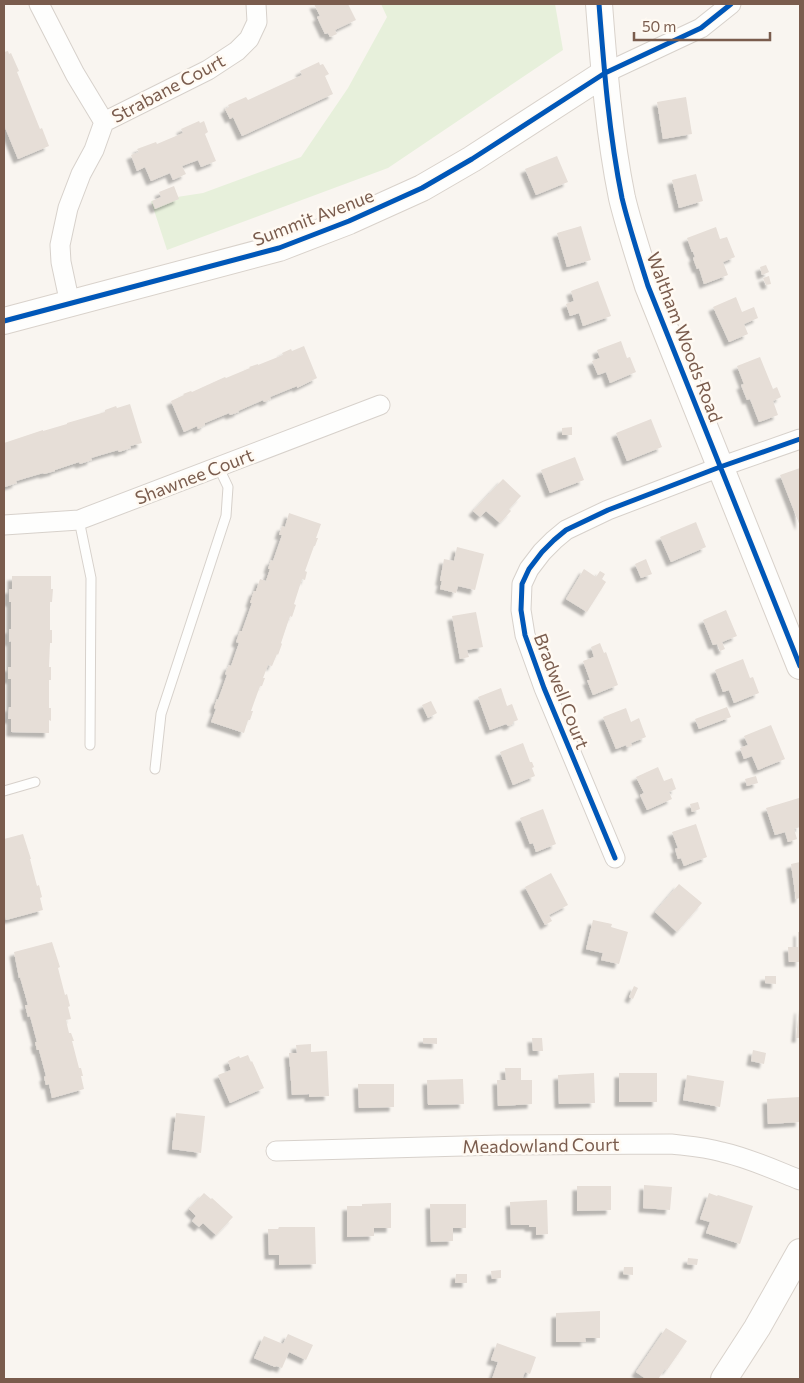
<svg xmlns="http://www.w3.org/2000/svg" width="804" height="1383" viewBox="0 0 804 1383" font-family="Commissioner,sans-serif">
	<defs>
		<filter id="shadow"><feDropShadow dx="-4.5" dy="4.5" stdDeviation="1" flood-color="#0004"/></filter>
	</defs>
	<rect width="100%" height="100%" fill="#f9f5f0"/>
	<path fill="#e7f0db" d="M381,4H555L563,50L388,168L167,250L151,201L203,193L301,157L348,88L387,17Z"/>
	<path fill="#e6ded7" filter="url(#shadow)" d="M314,4H348L356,20L335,30L337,34L330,37L328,33L325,34L317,17L320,16Z
		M8,51L9,54L11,53L19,71L17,72L40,129L42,128L49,146L18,159L4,125V52Z
		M319,62L320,65L323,64L329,74L325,76L333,94L242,136L233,117L230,119L225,109L229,107L228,105L246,97L248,100L302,75L300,71Z
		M686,97L692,134L663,139L657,102Z
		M199,121L200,123L204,121L208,132L205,134L216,161L201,167L198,160L182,166L186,174L173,180L170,173L151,181L145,167L137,171L131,155L139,152L137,149L156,142L157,144L183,133L181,129Z
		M557,156L568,182L536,195L525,169Z
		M696,174L703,201L679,208L672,180Z
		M174,186L179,199L155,209L152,201L161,197L159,192Z
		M581,226L591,260L567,267L557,233Z
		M716,227L720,239L727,237L735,257L723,262L728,275L704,284L699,268L697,269L693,258L695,257L693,252H692L687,238Z
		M766,265L769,272L762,275L760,267Z
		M769,276L771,284L766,285L763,278Z
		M598,281L611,316L583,326L579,313L570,316L566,304L574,301L571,291Z
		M736,297L742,312L754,307L758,318L744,324L748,334L729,342L713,307Z
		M621,341L627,358L630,357L636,372L610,383L606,372L598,375L592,361L600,358L597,350Z
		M304,346L317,378L297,388V386L270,397L271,399L264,402L263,400L238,411L239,412L230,415L229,413L205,423V425L198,429L197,426L184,432L171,401L184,395L183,394L191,391L192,392L225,377L226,378L250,368L249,367L258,364V365L283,355L282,353L291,349L292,351Z
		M760,357L773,389L777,387L781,397L773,401L778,415L759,422L750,399L747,400L741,385L744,384L737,366Z
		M130,404L142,443L130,446L131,448L119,452L118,450L91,458L92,460L80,464L79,462L55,470V471L44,474L43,473L16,481L17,483L5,487L4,443L43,430V431L67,424V423L105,412V410L116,406L117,408Z
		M651,419L662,447L627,461L616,433Z
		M572,427V435H562V428Z
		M575,457L584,480L550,493L541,470Z
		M800,468V526L780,475Z
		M503,479L521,496L509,509L511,511L500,523L486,511L480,517L473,511Z
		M289,513L321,524L316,538H318L315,546H314L305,571L307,572L305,580L302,579L294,604L296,605L292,617L290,616L281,643L282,644L278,655L277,654L272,666L268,665L263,678H265L262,686H260L251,711H253L250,720H248L244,733L211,722L216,709L214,708L217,699L218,700L227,675L225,674L229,665L231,666L239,643L236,642L240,631H242L252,603H250L254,591H256L260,579L266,581L270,569H268L271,560L273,561L282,535H279L282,526L285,527Z
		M696,522L706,547L671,562L660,537Z
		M457,547L484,554L475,590L458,586L456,593L440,589L442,581H440L444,559L454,561Z
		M646,559L652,574L641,578L635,564Z
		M584,569L596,577L600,571L605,574L602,579L606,582L587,612L566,599Z
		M12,576H51V589H53L52,602H50V630H52V643H50L49,667H51V680H49V708H51V721L49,720V733L11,732V719H8L9,707H11V679H8V667H11V641L9,642V629H11V602H9V589H12Z
		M726,610L737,636L722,642L725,649L720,651L717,644L713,645L703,620Z
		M476,612L483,647L467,650L469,657L460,659L452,616Z
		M600,643L604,653L606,652L618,685L593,695L587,680H590L583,661L594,657L591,647Z
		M743,659L750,678L753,677L759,693L734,703L729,690L723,692L715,670Z
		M501,688L507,706L512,704L518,720L513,722V724L508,726L506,724L490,730L478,697Z
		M431,701L437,713L428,718L422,705Z
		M727,707L731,717L699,729L695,719Z
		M626,708L631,722L639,718L646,737L631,743L632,746L627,747L626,745L616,749L603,717Z
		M771,725L785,759L758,770L752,756L744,759L740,748L748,745L744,736Z
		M523,743L530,762H532L534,767L532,768L535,776L513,785L500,752Z
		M658,767L664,781L672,778L676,789L669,792L672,799L647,810L640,795L644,793L636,777Z
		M756,776L758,783L747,786L745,779Z
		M799,798L800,827L794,829L797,839L788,842L785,832L775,835L766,808Z
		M698,802L700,809L692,812L690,804Z
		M543,809L556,844L536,852L533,843L530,844L520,818Z
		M696,824L707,857L684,866L681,858L678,859L675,849L678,848L672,832Z
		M23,834L31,859H30L37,886L39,885L42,897L40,898L43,910L6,920L4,914V839Z
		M800,862V898L796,899L791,864Z
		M551,873L568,905L549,915L552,921L545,925L525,887Z
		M679,884L702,903L677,932L655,912Z
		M593,920L612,924L611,927L628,932L619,964L601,960L603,953L586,949Z
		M798,932H800V962H789L788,947H798Z
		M52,942L60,967L58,968L65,995L67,994L70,1006L68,1007L71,1019L66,1020L69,1033H71L74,1041H72L79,1068H81L83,1076H81L84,1089L52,1098L49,1084L46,1085L44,1077L46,1076L39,1050H37L35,1042H37L30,1016L28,1017L25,1005H28L20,977L19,978L14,952Z
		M765,976H776V984L765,983Z
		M634,986L638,988L633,999L629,997Z
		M799,1009H800V1038H796Z
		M423,1038H437V1044L423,1043Z
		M532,1038H542L543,1051H533Z
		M311,1044V1052L327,1051L329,1096L309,1097V1094L292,1095L289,1053H297L296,1045Z
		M753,1050L766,1053L764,1064L751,1061Z
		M248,1055L251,1062L252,1061L264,1088L230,1103L218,1075L231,1070L228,1061L239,1056L240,1058Z
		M505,1068H521V1080H532V1104L498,1106L497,1080H506Z
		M594,1073L595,1103L559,1104L558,1075Z
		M619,1073H657V1102H619Z
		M687,1075L724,1081L720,1107L683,1100Z
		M463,1079L464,1104L428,1105L427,1080Z
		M358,1084H394V1107L359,1108Z
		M800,1097V1122L768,1124L767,1099Z
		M176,1113L205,1116L201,1153L172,1149Z
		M644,1185L672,1187L670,1210L643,1208Z
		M577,1186H611V1210L577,1211Z
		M204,1193L211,1199L212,1198L233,1217L216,1235L203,1223L199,1227L192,1221L196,1216L189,1209Z
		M709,1193L717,1196L718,1195L753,1206L740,1244L706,1233L710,1222L700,1219Z
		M547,1200L548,1234L536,1235V1227H529V1225H511L510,1202Z
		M391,1203V1228H374V1236L347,1237V1206H362V1204Z
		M430,1204H466V1228H453V1241L431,1242Z
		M279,1227H315L316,1264L279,1265V1255H269L268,1229H278Z
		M688,1258L698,1259L697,1265L687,1264Z
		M624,1267H633V1275L623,1274Z
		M501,1270V1278L492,1279L491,1271Z
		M456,1274H467V1283H455Z
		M600,1311V1338H585L586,1342H556V1313Z
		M666,1328L687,1341L667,1370L665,1369L658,1379H646L636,1372Z
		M288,1334L313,1345L306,1360L289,1352L282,1368L276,1366L275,1367L254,1358L264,1336L283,1344Z
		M497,1343L536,1357L530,1374L525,1372L522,1379H492L498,1362L491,1360Z"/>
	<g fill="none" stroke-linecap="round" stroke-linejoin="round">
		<g stroke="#d7d1cb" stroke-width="11">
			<path id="lane" d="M79,520L91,578L90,745
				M155,769L161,714L226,516L228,487L218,466
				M4,791L35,782"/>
		</g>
		<g stroke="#d7d1cb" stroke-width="21">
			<path id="street" d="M39,4L75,74L104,122L208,70L237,51L249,39L257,22L256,4
				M605,73L701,28L731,4
				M70,304L61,262L60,245L63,231L68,208L81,174L94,150L104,122
				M4,525L79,520L380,405
				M615,858L544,688L525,635L521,610L522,584L529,569L542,552L554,540L566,530L608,510L720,467L800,439
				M276,1151L501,1145L671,1144C688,1146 705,1147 722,1152C749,1158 775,1170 800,1180"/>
		</g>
		<g stroke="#d9d2cb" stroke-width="28">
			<path id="secondary" d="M599,4C604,69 609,134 622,198C629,227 639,257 648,286L800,666
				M4,321L279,248L349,221L422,188L472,159L605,73
				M724,1379L757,1328L800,1252"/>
		</g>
		<use href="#lane" stroke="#fefefd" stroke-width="9"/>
		<use href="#street" stroke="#fefefd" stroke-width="19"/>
		<use href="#secondary" stroke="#fefefd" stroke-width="26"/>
		<g stroke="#fffaf3" stroke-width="8">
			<path id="cycleway" d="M599,4C604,69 609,134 622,198C629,227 639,257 648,286L800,666
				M4,321L279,248L349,221L422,188L472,159L605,73L701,28L731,4
				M615,858L544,688L525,635L521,610L522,584L529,569L542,552L554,540L566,530L608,510L720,467L800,439"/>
		</g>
		<use href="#cycleway" stroke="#0057b8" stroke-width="5"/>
	</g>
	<g text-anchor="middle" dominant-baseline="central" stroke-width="5" stroke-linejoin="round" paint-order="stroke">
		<g font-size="18" fill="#7a5c4d" stroke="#fffaf3">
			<text transform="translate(168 88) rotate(-28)">Strabane Court</text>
			<text transform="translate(313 217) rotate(-21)">Summit Avenue</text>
			<text transform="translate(685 337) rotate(69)">Waltham Woods Road</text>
			<text transform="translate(194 476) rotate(-21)">Shawnee Court</text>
			<text transform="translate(562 691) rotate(69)">Bradwell Court</text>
			<text transform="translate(541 1145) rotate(-1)">Meadowland Court</text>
		</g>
	</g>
	<rect width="804" height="1383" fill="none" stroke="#7a5c4d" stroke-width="10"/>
	<path d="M634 32v8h136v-8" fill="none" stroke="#7a5c4d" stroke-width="2.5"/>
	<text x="642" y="32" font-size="15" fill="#7a5c4d" stroke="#fffaf3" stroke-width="4" paint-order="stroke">50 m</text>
</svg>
